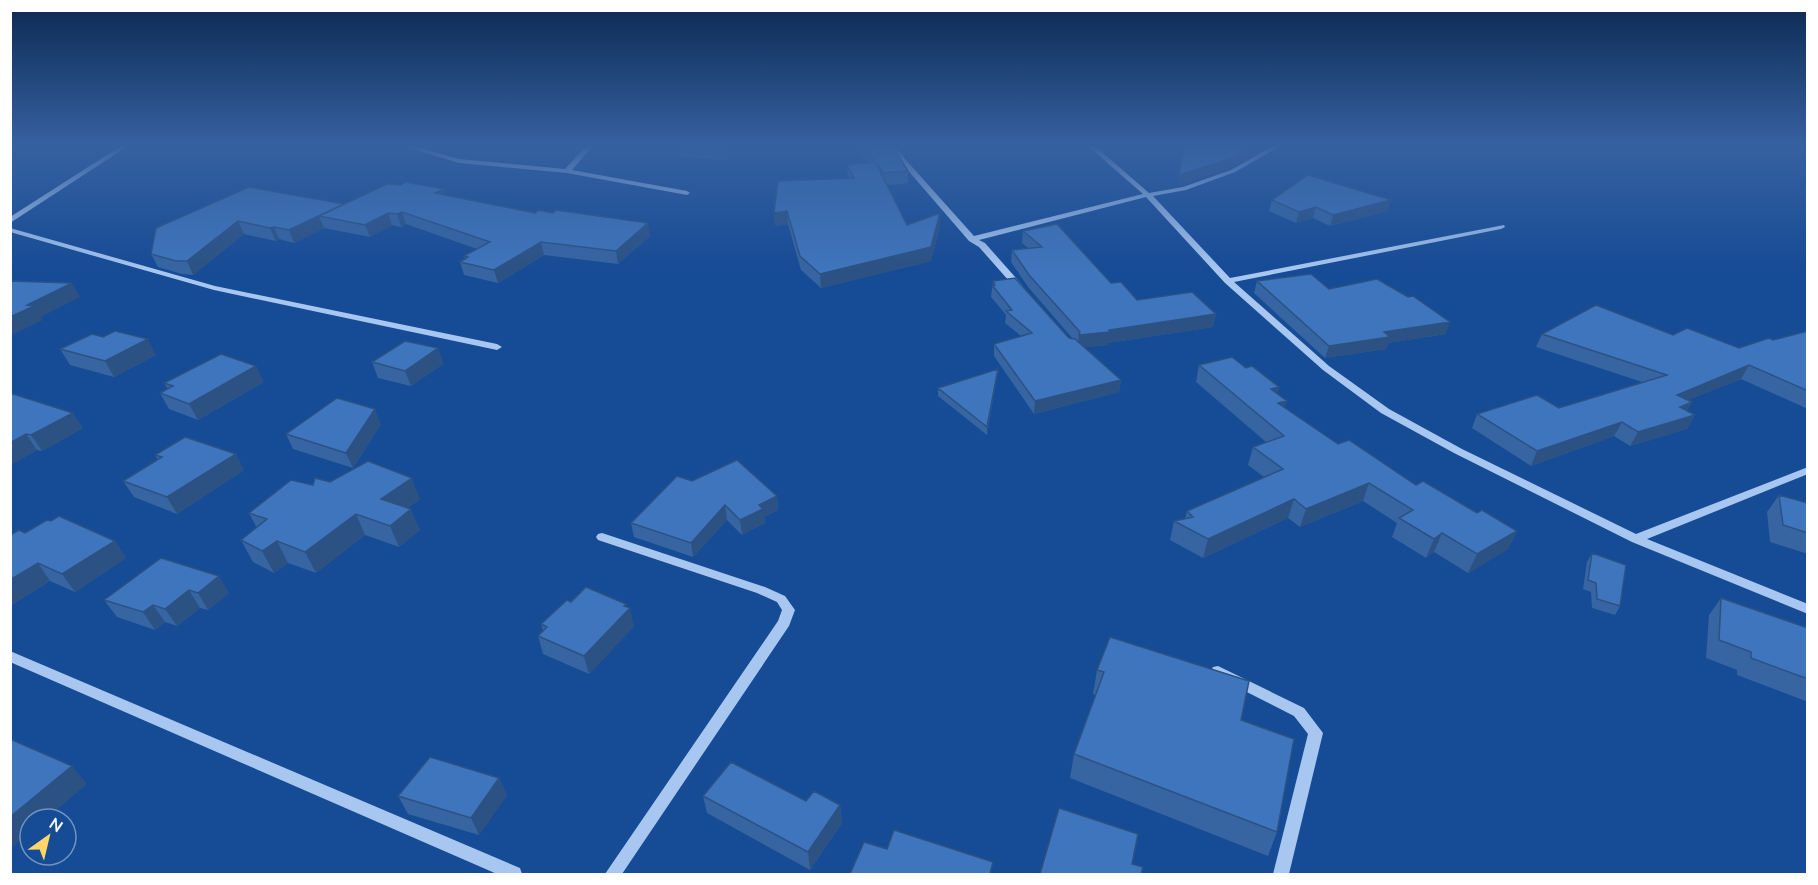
<svg xmlns="http://www.w3.org/2000/svg" width="1818" height="885" viewBox="0 0 1818 885" font-family="'Nunito Sans',sans-serif">
	<rect width="100%" height="100%" fill="#164b95"/>
	<g fill="none" stroke-linecap="round" stroke-linejoin="round">
		<path fill="#a7c7f1" fill-rule="evenodd" d="M121,146H128L10,223V217Z
			M403,146H413L459,159L565,169L586,146H593L572,170L687,191L690,193L687,195L567,173L459,163Z
			M856,146H873L897,150L974,236L1143,194L1088,146H1095L1149,193L1183,187L1231,170L1273,146H1281L1235,172L1186,190L1153,196L1230,278L1504,225L1505,227L1501,229L1234,282L1329,366L1389,409L1462,449L1636,534L1808,467V474L1647,539L1808,604V614L1632,542L1454,453L1381,413L1323,370L1225,283L1146,197L979,240L985,243L1023,286V290H1017L979,247L969,241L893,153Z
			M10,228L215,286L497,344L502,347L497,350L214,290L10,232Z
			M602,533L765,587L785,596L795,610L789,626L622,874H605L778,621L782,610L777,602L757,593L598,540L596,537L598,534Z
			M10,651L520,868L522,874H497L10,662Z
			M1218,666L1304,708L1323,733L1289,874H1273L1308,734L1294,716L1213,675L1211,671L1213,667Z"/>
	</g>
	<path fill="#3665a2" d="M468,146H527L521,151L474,149L473,146Z
		M536,146H577L570,150Z
		M739,146L728,160L680,157L678,147Z
		M856,146H893L908,171V183L887,185L907,225L940,213V226L931,261L821,288L801,270L788,224L775,226L774,213L848,178L847,165L867,163L856,148Z
		M249,187L344,204L446,195L650,236L618,264L544,255L498,283L464,275L460,262L465,259L464,256L477,249L406,224L401,227L392,225L370,237L324,228L294,243L279,239L276,241L244,234L193,275L182,274L158,267L151,254Z
		M1272,200H1391L1387,211L1330,226L1313,218L1296,223L1269,211Z
		M1023,231L1111,283L1137,300L1216,314L1213,327L1108,343V345L1084,347L1121,380L1119,392L1034,414L994,356V344L1021,336L1005,323L1006,315L991,297L993,281L1069,338L1073,339L1028,287L1011,262L1012,250L1028,248L1022,243Z
		M1257,281L1329,289L1446,334L1388,343L1386,349L1325,358L1254,293Z
		M1808,331V409L1741,379L1688,400L1692,402L1687,411L1695,415L1687,429L1630,446L1614,436L1531,466L1472,428L1477,414L1559,408L1642,382L1536,347L1542,334L1673,335L1739,348Z
		M438,348L443,364L411,386L378,378L372,362Z
		M60,349L156,355L114,377L70,365Z
		M1199,365L1246,368L1279,387L1277,393L1285,408L1338,444L1416,485L1517,531L1508,549L1468,573L1434,552L1426,558L1392,537L1397,523L1363,501L1300,527L1288,518L1203,558L1170,540L1174,521L1185,519L1187,511L1264,477L1248,465L1253,447L1266,442L1196,382Z
		M997,377L987,435L938,396V388Z
		M264,382L198,420L169,409L160,393L168,389L164,383Z
		M15,394L83,428L42,451L37,450L10,465Z
		M381,424L353,468L293,449L286,434Z
		M155,455L244,470L177,514L134,497L123,481L158,460Z
		M692,481L777,496L778,510L764,517L765,523L742,535L727,520L693,557L634,537L631,523Z
		M330,482L420,499L408,508L420,530L399,547L365,535L316,573L288,563L274,573L253,562L241,540L257,528L249,513L313,485Z
		M1779,495L1808,503V554L1770,542L1767,512Z
		M25,533L115,541L126,558L75,592L50,581L10,606V535Z
		M1592,553L1620,606L1615,615L1592,608L1591,592L1583,589L1587,562Z
		M161,558L229,593L208,610L200,608L177,626L165,622L155,630L117,617L104,600Z
		M1721,598L1808,628V702L1737,675V670L1706,658L1709,615Z
		M571,602L627,607L634,626L589,674L543,654L538,636L543,631L541,624Z
		M1097,670L1241,720L1277,832L1268,856L1070,778L1074,754L1096,695L1093,694Z
		M499,778L507,795L479,835L408,814L398,796Z
		M703,796L806,801L840,805L842,823L810,870L707,813Z"/>
	<path fill="#2c5284" d="M520,146H527L521,151Z
		M569,146H577L570,150Z
		M730,146H739L728,160L727,149Z
		M1253,146H1255L1253,155L1230,168L1178,186L1179,175Z
		M444,189L447,201L435,193Z
		M1391,200L1387,211L1330,226L1333,215Z
		M344,204L319,216L324,228L294,243L289,230Z
		M1316,207L1313,218L1296,223L1299,212Z
		M787,211L788,224L775,226L774,213Z
		M402,212L406,224L401,227L397,214Z
		M388,213L392,225L370,237L365,225Z
		M940,213V226L931,261L821,288L820,274Z
		M238,221L244,234L193,275L187,261Z
		M648,223L650,236L618,264L616,251Z
		M274,227L279,239L276,241L270,228Z
		M541,242L544,255L498,283L494,270Z
		M72,283L80,297L41,317L43,320L10,336V317L27,305Z
		M1216,314L1213,327L1108,343V345L1078,348L1079,335Z
		M1450,322L1446,334L1388,343L1386,349L1325,358L1329,346L1384,332Z
		M148,339L156,355L114,377L105,361Z
		M438,348L443,364L411,386L405,371Z
		M1749,365L1741,379L1669,408L1677,395Z
		M256,366L264,382L198,420L189,404Z
		M998,369L997,377L987,435V427Z
		M1121,380L1119,392L1034,414L1035,401Z
		M1279,387L1274,404L1271,389Z
		M1287,401L1282,419L1278,403Z
		M1692,402L1684,416L1680,407Z
		M375,409L381,424L353,468L346,453Z
		M73,413L83,428L42,451L31,435Z
		M1695,415L1687,429L1630,446L1638,432Z
		M1622,422L1614,436L1531,466L1537,451Z
		M26,434L37,450L10,465V443Z
		M236,454L244,470L177,514L167,497Z
		M412,478L420,499L390,521L381,499Z
		M1369,483L1363,501L1300,527L1306,509Z
		M777,496L778,510L764,517L765,523L742,535L740,520L759,505Z
		M1294,499L1288,518L1203,558L1208,539Z
		M725,505L727,520L693,557L691,543Z
		M411,509L420,530L399,547L390,526Z
		M356,514L365,535L316,573L305,552Z
		M1517,531L1508,549L1468,573L1477,554Z
		M1442,533L1434,552L1426,558L1434,539Z
		M115,541L126,558L75,592L62,574Z
		M277,541L288,563L274,573L262,551Z
		M38,563L50,581L10,606V580Z
		M219,576L229,593L208,610L198,593Z
		M189,590L200,608L177,626L165,609Z
		M626,604L628,610L630,608L634,626L589,674L584,656Z
		M153,605L165,622L155,630L143,612Z
		M72,766L87,784L46,819H30V832L10,849V817Z
		M499,778L507,795L479,835L471,818Z
		M840,805L842,823L810,870L808,852Z"/>
	<path fill="#3f75bc" stroke="#2c5284" stroke-width="1.5" d="M679,146H730L727,149Z
		M863,146H893L908,171L884,173L876,163L907,225L940,213L931,247L820,274L800,256L787,211L774,213L778,181L854,178L847,165L875,162Z
		M1184,146H1253L1232,158L1179,175Z
		M1308,175L1391,200L1333,215L1316,207L1299,212L1272,200Z
		M405,182L444,189L435,193L535,213L539,210L553,213L556,210L648,223L616,251L541,242L494,270L460,262L468,257L464,256L490,242L402,212L397,214L388,213L365,225L319,216L387,184L401,185Z
		M249,187L344,204L289,230L274,227L270,228L238,221L187,261H176L151,254L156,228Z
		M1057,224L1111,283L1121,282L1137,300L1192,292L1216,314L1109,330L1110,332L1079,335L1080,332L1029,275L1012,250L1042,247L1023,231Z
		M1311,274L1329,289L1377,279L1408,297L1413,296L1450,322L1384,332L1390,337L1329,346L1257,281Z
		M1015,278L1069,338L1075,339L1121,380L1035,401L994,344L1032,333L1006,311L1012,310L992,285H995L993,281Z
		M10,281L72,283L27,305L34,306L10,317Z
		M1596,305L1673,335L1687,328L1739,348L1769,338L1773,340L1808,331V391L1749,365L1677,395L1692,402L1680,407L1695,415L1638,432L1622,422L1537,451L1477,414L1537,395L1559,408L1667,375L1542,334Z
		M115,331L148,339L105,361L60,349L92,334L103,337Z
		M405,341L438,348L405,371L372,362Z
		M221,354L256,366L189,404L160,393L173,386L164,383Z
		M1232,357L1246,368L1252,366L1279,387L1271,389L1287,401L1278,403L1338,444L1349,440L1416,485L1423,481L1477,513L1482,510L1517,531L1477,554L1442,533L1434,539L1399,518L1413,510L1369,483L1306,509L1294,499L1208,539L1174,521L1193,517L1187,511L1283,469L1253,447L1284,436L1199,365Z
		M998,369L987,427L938,388Z
		M10,393L73,413L31,435L26,434L10,443Z
		M337,398L375,409L346,453L286,434Z
		M185,437L236,454L167,497L123,481L162,457L155,455Z
		M737,460L777,496L759,505L763,509L740,520L725,505L691,543L631,523L677,476L692,481Z
		M368,461L412,478L381,499L411,509L390,526L356,514L305,552L277,541L262,551L241,540L267,519L249,513L291,480L313,485L315,478L330,482Z
		M1779,495L1808,503V533L1783,525Z
		M59,516L115,541L62,574L38,563L10,580V535L19,530L25,533L47,520L51,521Z
		M1592,553L1626,565L1620,606L1597,599L1596,583L1588,580Z
		M161,558L219,576L198,593L189,590L165,609L153,605L143,612L104,600Z
		M586,587L626,604L624,606L630,608L584,656L538,636L547,627L541,624L567,600L571,602Z
		M1721,598L1808,628V679L1751,658V652L1719,640Z
		M1110,637L1249,681L1241,720L1294,739L1277,832L1074,754L1104,672L1097,670Z
		M10,739L72,766L10,817Z
		M430,757L499,778L471,818L398,796Z
		M731,762L806,801L814,791L840,805L808,852L703,796Z
		M1059,808L1138,834L1132,864L1143,867L1141,874H1040Z
		M894,830L993,862L990,874H850L864,842L887,849Z"/>
	<linearGradient id="sky" x2="0" y2="1"><stop stop-color="#0c2952"/><stop offset="0.54" stop-color="#3661a0"/><stop offset="1" stop-color="#3661a0" stop-opacity="0"/></linearGradient>
	<rect width="1818" height="270" fill="url(#sky)"/>
	<rect width="1818" height="885" fill="none" stroke="#ffffff" stroke-width="24"/>
	<g transform="translate(48 837) rotate(34)"><circle r="28" fill="#164b95" stroke="#7393bf" stroke-width="1.5"/>
	<path d="M0-4.5L10 22L0 15L-10 22Z" fill="#ffd667"/>
	<text y="-9" font-size="16" font-weight="bold" text-anchor="middle" fill="#ffffff">N</text>
	</g>
</svg>
